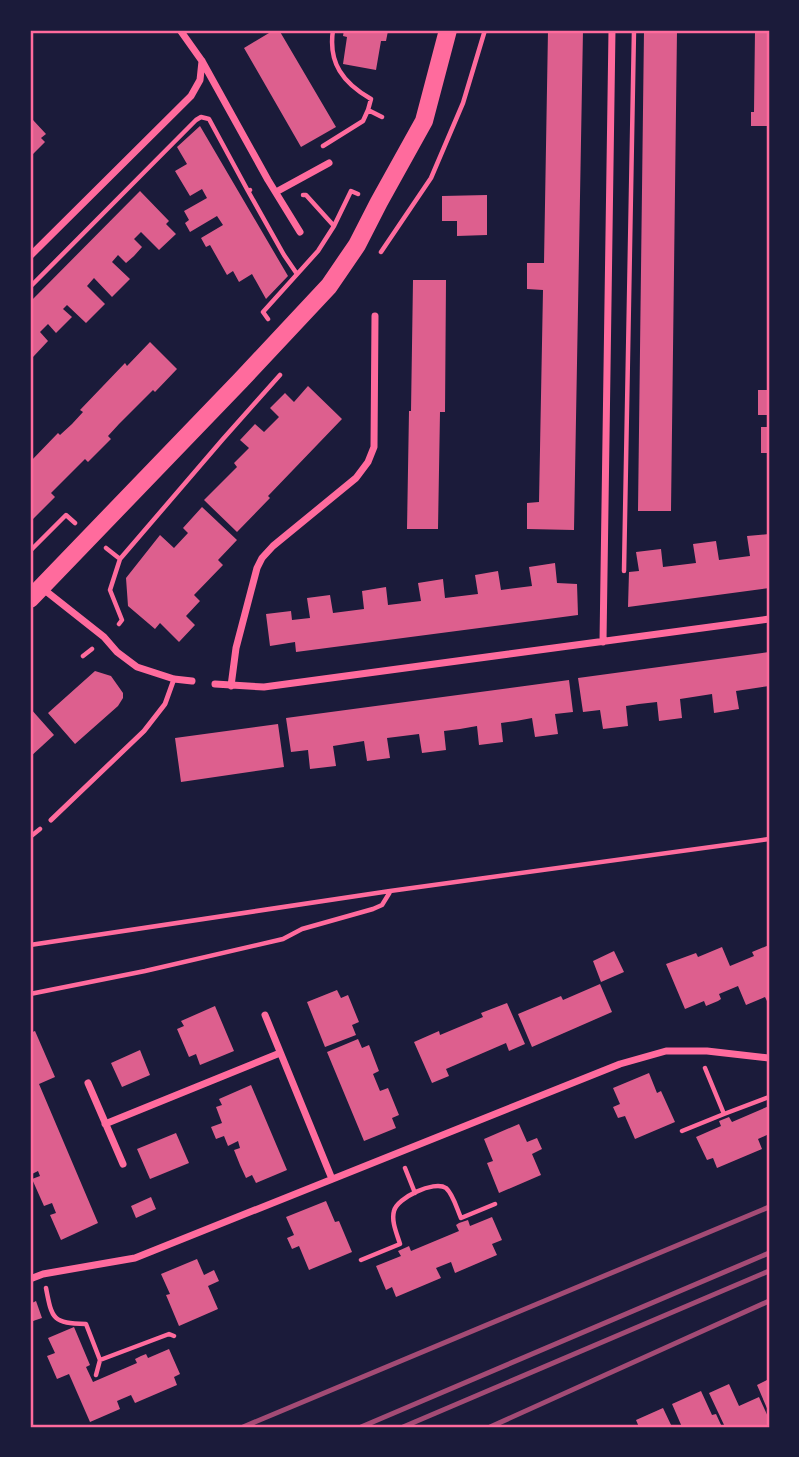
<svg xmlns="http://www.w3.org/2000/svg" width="799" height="1457" viewBox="0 0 799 1457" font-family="'PT Sans',sans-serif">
	<rect width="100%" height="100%" fill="#1b1b3a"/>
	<path fill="#dd5f8e" d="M274,30H279L336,127L301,147L244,48Z
		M344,30L388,31L386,41H381L376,70L343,64L347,37L343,36Z
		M548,30H583L574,530L527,529V503L539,502L543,290L527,289V263H544Z
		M644,30H677L671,511H638Z
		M755,30H769V126H751V112H754Z
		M33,120L46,134L41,138L45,142L30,157V123Z
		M200,126L288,276L266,299L252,274L239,282L233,271L227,275L210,245L206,247L201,238L223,225L217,216L190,232L185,223L189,220L184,211L207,198L202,189L190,196L175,171L187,164L177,147Z
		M140,191L169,221L166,224L176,234L159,250L141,232L134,239L142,247L134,256L126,263L118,255L112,262L130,279L112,297L94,278L87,286L105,304L86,323L67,305L63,309L72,317L56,333L48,324L40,332L48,341L33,357L30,354V302Z
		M487,195V235L457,236V221H442V196Z
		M413,280H446L445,412H440L438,529H407L409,411H411Z
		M150,342L177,369L155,392L153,390L119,424L108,436L111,439L88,462L85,459L51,493L55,497L32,520L30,518V462L58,433L60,435L72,424L83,412L80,410L125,363L127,366Z
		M308,386L342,419L268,496L270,498L237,532L204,500L237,467L234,463L249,448L240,440L255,424L264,432L279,417L270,408L285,393L294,402Z
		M758,390H769V415H758Z
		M761,427H769V453H761Z
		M202,507L237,540L218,560L223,565L194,595L200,601L186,616L195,625L179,642L160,623L155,629L128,606L126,578L160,535L174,548L188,533L183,528Z
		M769,534V588L628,607L629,572L639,571L636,552L661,549L663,567L696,563L693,544L716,541L719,560L750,556L747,536Z
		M555,563L557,583L577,584L578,615L296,652L295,642L270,646L266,614L291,611L292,620L310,618L307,598L330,595L333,613L364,609L362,591L386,587L388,605L421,601L418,583L443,579L445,598L478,594L475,575L498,571L501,590L532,586L529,567Z
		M769,652V686L736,691L739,709L714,713L712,694L680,699L682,718L659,721L657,702L639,704L626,706L628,726L603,729L600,710L583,712L578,678Z
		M95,671L111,676L123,693V698L118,706L75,744L48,713Z
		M569,680L573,712L555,714L558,734L535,737L532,718L516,721L501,723L503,742L479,745L477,726L460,729L444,731L446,750L422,753L419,734L387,738L390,758L367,761L364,741L333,746L336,766L310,769L308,750L291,752L286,718Z
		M30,708L54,735L30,757Z
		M278,724L284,767L181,782L175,738Z
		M769,945V1000L767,1001L765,997L746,1005L738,986L719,994L721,999L718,1001L706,1006L704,1001L685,1009L666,964L696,953L698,957L722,947L730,966L754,956L752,952Z
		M614,951L624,972L601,982L593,961Z
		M600,984L612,1012L532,1047L518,1014L561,996L563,1000Z
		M337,990L341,998L348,995L359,1022L352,1025L356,1035L325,1047L307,1002Z
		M507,1003L525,1044L509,1051L506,1043L446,1069L449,1076L432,1083L414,1042L439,1031L440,1035L483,1017L481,1013Z
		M215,1006L234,1051L200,1065L196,1054L189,1057L177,1029L184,1026L181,1021Z
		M35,1031L55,1077L39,1084L98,1223L61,1240L50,1215L56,1213L52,1203L44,1206L32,1179L40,1176L38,1171L32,1174L30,1169V1033Z
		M358,1039L362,1048L369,1045L379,1071L373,1074L380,1091L388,1088L399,1115L392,1118L396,1128L364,1141L327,1052Z
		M140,1050L150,1075L122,1087L111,1063Z
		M649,1073L657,1093L661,1091L675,1122L635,1139L625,1116L618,1118L613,1107L620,1104L613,1088Z
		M251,1085L287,1170L256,1183L252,1175L246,1178L240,1165L234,1150L240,1148L238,1141L228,1146L224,1136L216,1139L211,1127L222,1123L216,1107L222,1105L219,1099Z
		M769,1106V1134L758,1139L762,1149L717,1168L713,1158L707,1160L696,1137L721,1126L719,1121L729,1117L732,1122Z
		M519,1124L527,1142L537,1138L542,1149L532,1154L541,1175L499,1193L487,1163L493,1161L484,1139Z
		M176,1133L189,1163L150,1179L137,1149Z
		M151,1197L156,1209L136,1218L131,1206Z
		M326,1201L335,1222L339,1221L352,1252L309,1270L299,1246L292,1249L287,1238L294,1235L286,1217Z
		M492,1217L502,1240L492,1244L497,1255L455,1273L451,1262L436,1268L441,1278L396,1297L392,1287L386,1290L376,1266L401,1256L398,1251L407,1247L409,1246L411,1251L459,1231L456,1225L459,1223L468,1220L470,1226Z
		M197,1259L204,1275L214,1270L219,1281L208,1286L218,1309L179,1326L166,1295L170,1294L161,1274Z
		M36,1301L42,1318L30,1322V1304Z
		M74,1327L90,1365L86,1367L93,1382L137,1363L135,1359L141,1356L146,1354L148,1358L169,1349L180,1374L174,1377L177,1385L135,1403L131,1395L117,1401L120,1409L90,1422L69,1374L57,1379L47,1356L55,1353L48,1338Z
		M769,1379V1413L757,1385Z
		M729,1384L739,1406L759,1397L769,1419V1424L762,1427H725L709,1393Z
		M701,1391L712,1415L716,1414L722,1427H682L672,1404Z
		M663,1408L672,1427H639L636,1420Z"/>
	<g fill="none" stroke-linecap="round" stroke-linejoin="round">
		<path stroke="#ff6b9d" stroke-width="4.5" d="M333,30C328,63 343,83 371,99L368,110L382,117
			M323,146L363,121L368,110
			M250,190L248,191L284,255L297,274
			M303,195H306L334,226
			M381,252L431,178L463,103L485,30
			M30,287L196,120L201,117L209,119L248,191
			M268,319L263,312L318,251L334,226L351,191L358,194
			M106,548L120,559
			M30,551L66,515L75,523
			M624,571L634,30
			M119,624L122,620L110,590L120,559L223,439L280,375
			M83,656L92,649
			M30,662V663
			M30,837L40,829
			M30,945L390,891L769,839
			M30,994L145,971L283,939L302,929L373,909L382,905L390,892
			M724,1114L769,1097
			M682,1131L724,1114L705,1068
			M405,1168L415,1193
			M361,1260L400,1244C397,1234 391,1221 394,1211C397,1198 434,1180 446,1188C453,1194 457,1209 461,1218L495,1204
			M46,1288C52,1320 53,1323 86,1324L100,1360L169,1334L174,1336
			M96,1375L100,1360"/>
		<path stroke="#ff6b9d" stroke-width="5" d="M51,820L144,731L165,704L174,679"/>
		<path stroke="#ff6b9d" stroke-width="7" d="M180,30L202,61L268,180L300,232
			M276,192L329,163
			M30,256L191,96L200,80L202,61
			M42,588L104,637L117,652L137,667L174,679L192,681
			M603,642L612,30
			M215,684L264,687L769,619
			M231,686L236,648L257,568L262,558L273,546L356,478L368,462L374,447L375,316
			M265,1015L332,1179
			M88,1083L123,1164
			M105,1124L280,1053
			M30,1279L43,1274L135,1258L620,1064L666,1051H707L769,1058"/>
		<path stroke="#ff6b9d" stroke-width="18" d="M30,599L241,380L329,286L357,245L379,202L424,121L448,30"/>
		<path stroke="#a44b75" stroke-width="5" d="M243,1427L769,1207
			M361,1427L769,1253
			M403,1427L769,1271
			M490,1427L769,1301"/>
	</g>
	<rect width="799" height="1457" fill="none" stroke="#1b1b3a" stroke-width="63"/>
	<rect x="32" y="32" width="736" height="1394" fill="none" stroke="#ff6b9d" stroke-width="2.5"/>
</svg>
